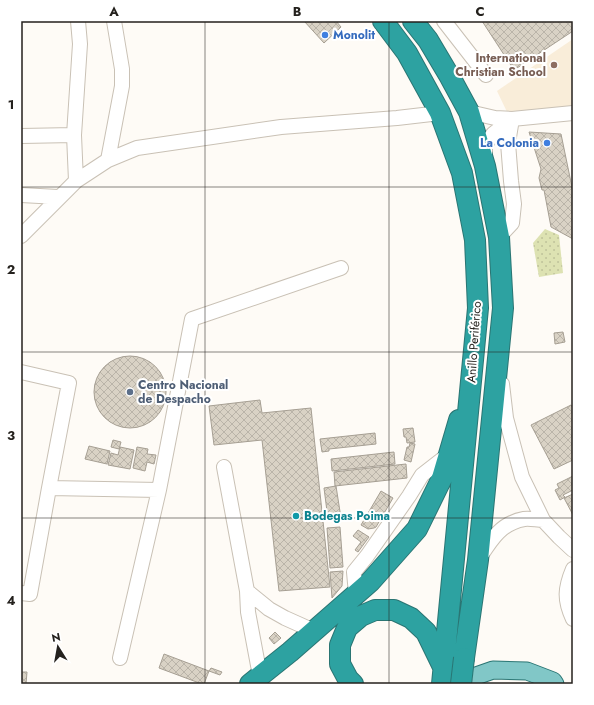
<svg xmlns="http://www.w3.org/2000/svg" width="594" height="705" viewBox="0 0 594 705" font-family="Jost,sans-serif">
	<defs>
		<pattern id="park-dots" width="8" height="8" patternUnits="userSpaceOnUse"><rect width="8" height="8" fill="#dde2b2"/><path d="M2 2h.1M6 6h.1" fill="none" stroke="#bec299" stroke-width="1.8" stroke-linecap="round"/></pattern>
		<pattern id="building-cross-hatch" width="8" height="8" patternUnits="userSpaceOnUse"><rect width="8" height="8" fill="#d9d2c5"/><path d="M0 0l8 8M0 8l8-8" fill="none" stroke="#bab4a9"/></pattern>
	</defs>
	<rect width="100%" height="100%" fill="#fefbf6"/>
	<path fill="#f9edd9" d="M573,39V109L507,112L497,91Z"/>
	<path fill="url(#park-dots)" d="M545,229L559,235L563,273L539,277L533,243Z"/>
	<path fill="url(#building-cross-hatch)" stroke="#a69f93" d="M304,21H336L341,27L324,43Z
		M482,21H573V31L514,70Z
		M529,132L561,134L573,192V239L551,227L544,190H542L539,178L541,169Z
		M563,332L565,342L555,344L554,333Z
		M94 392a36 36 0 1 1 72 0a36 36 0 1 1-72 0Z
		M260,400L262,413L311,408L330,587L279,591L262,440L214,445L209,406Z
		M571,405L573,408V460L554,469L531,425Z
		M413,428L415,442L407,443L406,437H404L403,429Z
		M375,433L376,444L329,449V451L322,452L320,439Z
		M113,440L121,442L119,449L111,447Z
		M410,443L415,444L411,462L404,460L407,447H409Z
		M89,446L110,451L107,464L85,459Z
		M120,447L134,450L130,469L108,465L111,453L118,455Z
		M137,447L148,449L147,454L156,455L154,464L147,462L145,471L133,468Z
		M394,452L395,464L332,471L331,459Z
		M406,464L407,478L335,486L334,472Z
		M573,476V490L563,495L565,497L560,500L555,490L559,488L557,484Z
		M336,486L341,518L328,519L324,488Z
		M381,491L393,498L376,527L374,528L368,529L361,525Z
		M573,494V515L564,498Z
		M340,527L343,567L330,568L327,528Z
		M358,530L369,537L358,552L355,550L361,542L353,536Z
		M343,571L342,586L332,598L330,572Z
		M275,632L281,638L274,644L269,638Z
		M164,654L209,671L204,684H202L159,668Z
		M211,668L222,672L220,675L209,671Z
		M21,672H27L26,684H21Z"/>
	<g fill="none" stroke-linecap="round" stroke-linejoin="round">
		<g stroke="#c9c1b5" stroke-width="16">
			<path id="minor" d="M444,21L486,75
				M469,112L495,118L512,119L573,113
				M21,136L74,135
				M485,159V145L493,134L512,119
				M108,160L122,86V69L114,21
				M76,181L74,135L80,44L78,21
				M21,195L58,197
				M21,236L76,181L108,160L137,148L281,127L397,118L440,113
				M499,237L512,223L514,204L511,181L508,143L512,119
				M21,372L69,383L49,488
				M502,384L506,418L522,477L543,520L559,537L573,550
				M224,467L247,591
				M480,557C491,540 501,523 524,519C530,518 537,520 543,520
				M573,569C565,588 564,600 573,619
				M21,593L30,594L49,488L159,490L192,319L341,268
				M356,594L354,572L367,556L409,496L422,475L449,454
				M120,658L159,490
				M260,676L248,612L247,591L269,609L285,618L314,631"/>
		</g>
		<g stroke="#2a7573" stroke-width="19">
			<path id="major" d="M453,684L493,670L527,671L553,681L555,684"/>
		</g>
		<g stroke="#2a7573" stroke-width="22">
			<path id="highway" d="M383,21L407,53L440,113L462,173L475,240L478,308L442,684
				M413,21L428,40L450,77L469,112L485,166L499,237L503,308L478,560L464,658
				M250,684L290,652L370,582L417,529L442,478L459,420
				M353,684L348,679L340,664V645L347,628L361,616L375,610H394L411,618L426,632L444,669"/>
		</g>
		<use href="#minor" stroke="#fff" stroke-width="14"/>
		<use href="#major" stroke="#81c7c7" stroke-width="17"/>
		<use href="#highway" stroke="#2da2a1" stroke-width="20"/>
		<g stroke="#2a7573" stroke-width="22" stroke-linecap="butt">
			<path id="highway-bridge" d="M461,684L464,658"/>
		</g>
		<use href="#highway-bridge" stroke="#2da2a1" stroke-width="20"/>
	</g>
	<path fill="none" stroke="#24211d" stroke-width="1" stroke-opacity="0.55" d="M205,21V684M389,21V684M21,187H573M21,352H573M21,518H573"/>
	<g fill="#3f7fe0" stroke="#fff" stroke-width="1.5">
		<circle cx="325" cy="35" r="4"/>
		<circle cx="547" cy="143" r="4"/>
	</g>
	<circle fill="#8d6e63" stroke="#fff" stroke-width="1.5" cx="554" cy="65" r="4"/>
	<circle fill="#5c6f8a" stroke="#fff" stroke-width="1.5" cx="130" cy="392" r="4"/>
	<circle fill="#0f9aa8" stroke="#fff" stroke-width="1.5" cx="296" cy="516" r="4"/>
	<g text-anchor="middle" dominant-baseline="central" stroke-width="4" stroke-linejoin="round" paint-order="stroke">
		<g font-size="12" font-weight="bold" fill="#366cbe" stroke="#fff" text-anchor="start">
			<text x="333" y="35">Monolit</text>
			<text x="539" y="143" text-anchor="end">La Colonia</text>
		</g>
		<g font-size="12" font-weight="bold" fill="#785e54" stroke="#fff" text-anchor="end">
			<text x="546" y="58">International<tspan x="546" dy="14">Christian School</tspan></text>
		</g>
		<g font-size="12" fill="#24211d" stroke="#fff">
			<text transform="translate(474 342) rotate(-86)">Anillo Periférico</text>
		</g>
		<g font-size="12" font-weight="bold" fill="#4e5e75" stroke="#fff" text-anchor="start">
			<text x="138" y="385">Centro Nacional<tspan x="138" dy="14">de Despacho</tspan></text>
		</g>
		<g font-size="12" font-weight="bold" fill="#0d838f" stroke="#fff" text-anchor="start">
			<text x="304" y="516">Bodegas Poima</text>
		</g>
	</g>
	<rect width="594" height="705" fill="none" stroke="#ffffff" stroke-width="44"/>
	<g transform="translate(58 647) rotate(349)" stroke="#ffffff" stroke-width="3" paint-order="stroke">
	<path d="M0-3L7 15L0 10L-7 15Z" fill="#24211d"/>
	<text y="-6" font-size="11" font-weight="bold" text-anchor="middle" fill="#24211d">N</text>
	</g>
	<rect x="22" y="22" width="550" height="661" fill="none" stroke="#24211d" stroke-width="1.5"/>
	<g font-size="13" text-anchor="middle" font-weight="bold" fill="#24211d">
		<text x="114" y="16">A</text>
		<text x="297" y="16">B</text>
		<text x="480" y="16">C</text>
		<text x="11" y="109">1</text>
		<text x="11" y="274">2</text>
		<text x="11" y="440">3</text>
		<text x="11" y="605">4</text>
	</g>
</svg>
